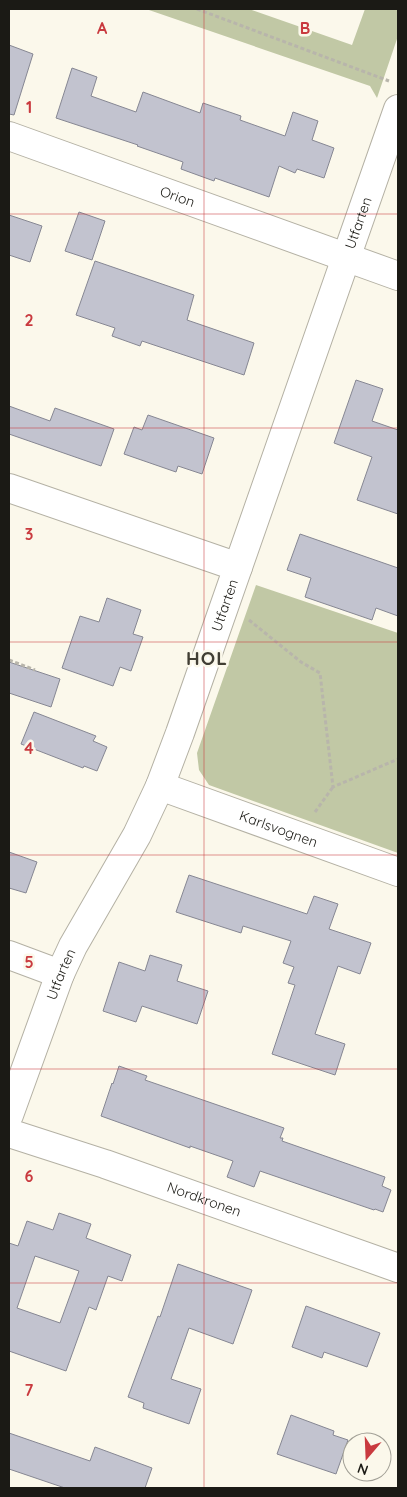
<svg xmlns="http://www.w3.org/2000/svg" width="407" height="1497" viewBox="0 0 407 1497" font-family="Quicksand,sans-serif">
	<rect width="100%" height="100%" fill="#fbf8eb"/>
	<path fill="#c1c8a5" d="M146,9H249L352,45L365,9H398V36L377,98L370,86Z
		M256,585L398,633V853L209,785L199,770L197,753Z"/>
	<path fill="#c2c3cf" stroke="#868793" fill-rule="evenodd" d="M9,45L33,54L14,115L9,114Z
		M72,68L97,77L91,96L136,112L143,92L200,113L203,103L241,116L240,120L285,136L293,112L318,121L312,140L334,148L324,178L297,169L295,173L279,166L269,197L215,178L214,181L181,169L183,162L137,146L138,145L56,118Z
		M79,212L105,221L92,260L65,251Z
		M9,215L42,226L30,262L9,255Z
		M95,261L194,295L187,320L254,343L244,375L142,341L140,346L112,336L115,328L76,315Z
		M356,380L383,389L372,421L398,430V514L357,500L372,457L334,443Z
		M9,406L50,421L55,408L114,429L101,466L9,434Z
		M148,415L214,438L202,474L178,466L176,472L124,454L134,427L142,430Z
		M300,534L398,568V616L376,608L372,620L305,597L311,578L287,570Z
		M107,598L141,610L133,634L143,637L131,671L120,667L113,686L62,668L80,616L99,622Z
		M9,662L60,679L51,707L9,693Z
		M34,712L96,736L93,741L107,747L97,771L84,766L83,768L21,744Z
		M9,852L37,862L26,893L9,888Z
		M189,875L307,914L314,896L338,904L329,929L371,943L360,974L338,966L318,1025L315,1034L345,1044L335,1075L272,1054L295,985L288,983L294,967L283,963L291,941L243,926L241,933L176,912Z
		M150,955L182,965L177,981L208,991L197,1024L142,1006L136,1022L103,1011L119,962L145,971Z
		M119,1066L147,1076L145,1080L284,1128L280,1138H283L282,1141L385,1177L382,1186L391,1190L383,1212L375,1209L374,1210L260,1171L254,1187L227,1177L233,1161L190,1146V1148L101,1116L112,1083L113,1084Z
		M59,1213L91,1224L86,1238L131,1255L122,1281L108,1276L96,1310L89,1307L66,1371L9,1351V1243L18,1246L27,1221L53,1230ZM35,1256L79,1271L60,1323L17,1308Z
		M178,1264L252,1290L233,1344L189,1328L171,1379L201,1389L189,1424L143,1408L144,1403L128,1397L158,1316L160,1317Z
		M306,1306L380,1333L367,1367L324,1352L322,1358L292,1347Z
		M291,1415L334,1431L333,1435L348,1440L336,1474L277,1454Z
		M9,1433L90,1461L95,1447L152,1468L145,1488H65L9,1469Z"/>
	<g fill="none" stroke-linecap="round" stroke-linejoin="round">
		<g stroke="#b4b1a4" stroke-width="30">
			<g id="minor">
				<path id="s1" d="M9,136L398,276"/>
				<path d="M9,488L238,567"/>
				<path id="s2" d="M160,786L398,872"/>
				<path d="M9,955L60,974"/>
				<path id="s3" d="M9,1133L105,1164L398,1268"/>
			</g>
		</g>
		<g stroke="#b4b1a4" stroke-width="30">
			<g id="secondary">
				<path id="s4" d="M9,1115L60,974L73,946L137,835L160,786L180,733L398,109"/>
			</g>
		</g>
		<path stroke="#b8b5ab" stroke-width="3" stroke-dasharray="4 2.5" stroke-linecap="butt" d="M197,9L389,81
			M249,620L301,662L320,673L333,787L398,759
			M9,660L35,670
			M315,812L333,787"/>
		<use href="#minor" stroke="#fff" stroke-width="28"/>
		<use href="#secondary" stroke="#fff" stroke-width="28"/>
	</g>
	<path fill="none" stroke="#c93a3f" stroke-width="1" stroke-opacity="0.55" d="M204,9V1488M9,214H398M9,428H398M9,642H398M9,855H398M9,1069H398M9,1283H398"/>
	<g text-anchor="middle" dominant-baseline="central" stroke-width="5" stroke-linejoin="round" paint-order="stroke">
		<g font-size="14" fill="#1b1a15" stroke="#fbf8eb">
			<text stroke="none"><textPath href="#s1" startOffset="179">Orion</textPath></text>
			<text stroke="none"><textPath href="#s4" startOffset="960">Utfarten</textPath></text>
			<text stroke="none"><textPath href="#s4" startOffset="555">Utfarten</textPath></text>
			<text stroke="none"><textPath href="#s2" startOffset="126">Karlsvognen</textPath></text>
			<text stroke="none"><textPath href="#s4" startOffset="150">Utfarten</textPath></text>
			<text stroke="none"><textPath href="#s3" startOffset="206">Nordkronen</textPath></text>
		</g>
		<g font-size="19" font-weight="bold" letter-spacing="1" fill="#413e34" stroke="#fbf8eb">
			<text x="207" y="658">HOL</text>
		</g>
	</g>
	<g font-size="16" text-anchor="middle" font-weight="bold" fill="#c93a3f" stroke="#fbf8eb" stroke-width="5" stroke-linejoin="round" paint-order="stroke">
		<text x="102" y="34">A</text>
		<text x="305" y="34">B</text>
		<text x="29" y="113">1</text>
		<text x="29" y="326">2</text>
		<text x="29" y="540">3</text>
		<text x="29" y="754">4</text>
		<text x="29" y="968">5</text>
		<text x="29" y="1182">6</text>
		<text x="29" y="1396">7</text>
	</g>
	<rect width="407" height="1497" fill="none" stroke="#1b1a15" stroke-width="20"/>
	<g transform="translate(367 1457) rotate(199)"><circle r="24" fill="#fbf8eb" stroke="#a19f95"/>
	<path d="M0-4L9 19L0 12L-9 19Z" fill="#c93a3f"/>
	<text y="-8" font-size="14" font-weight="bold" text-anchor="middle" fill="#1b1a15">N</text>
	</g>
</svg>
